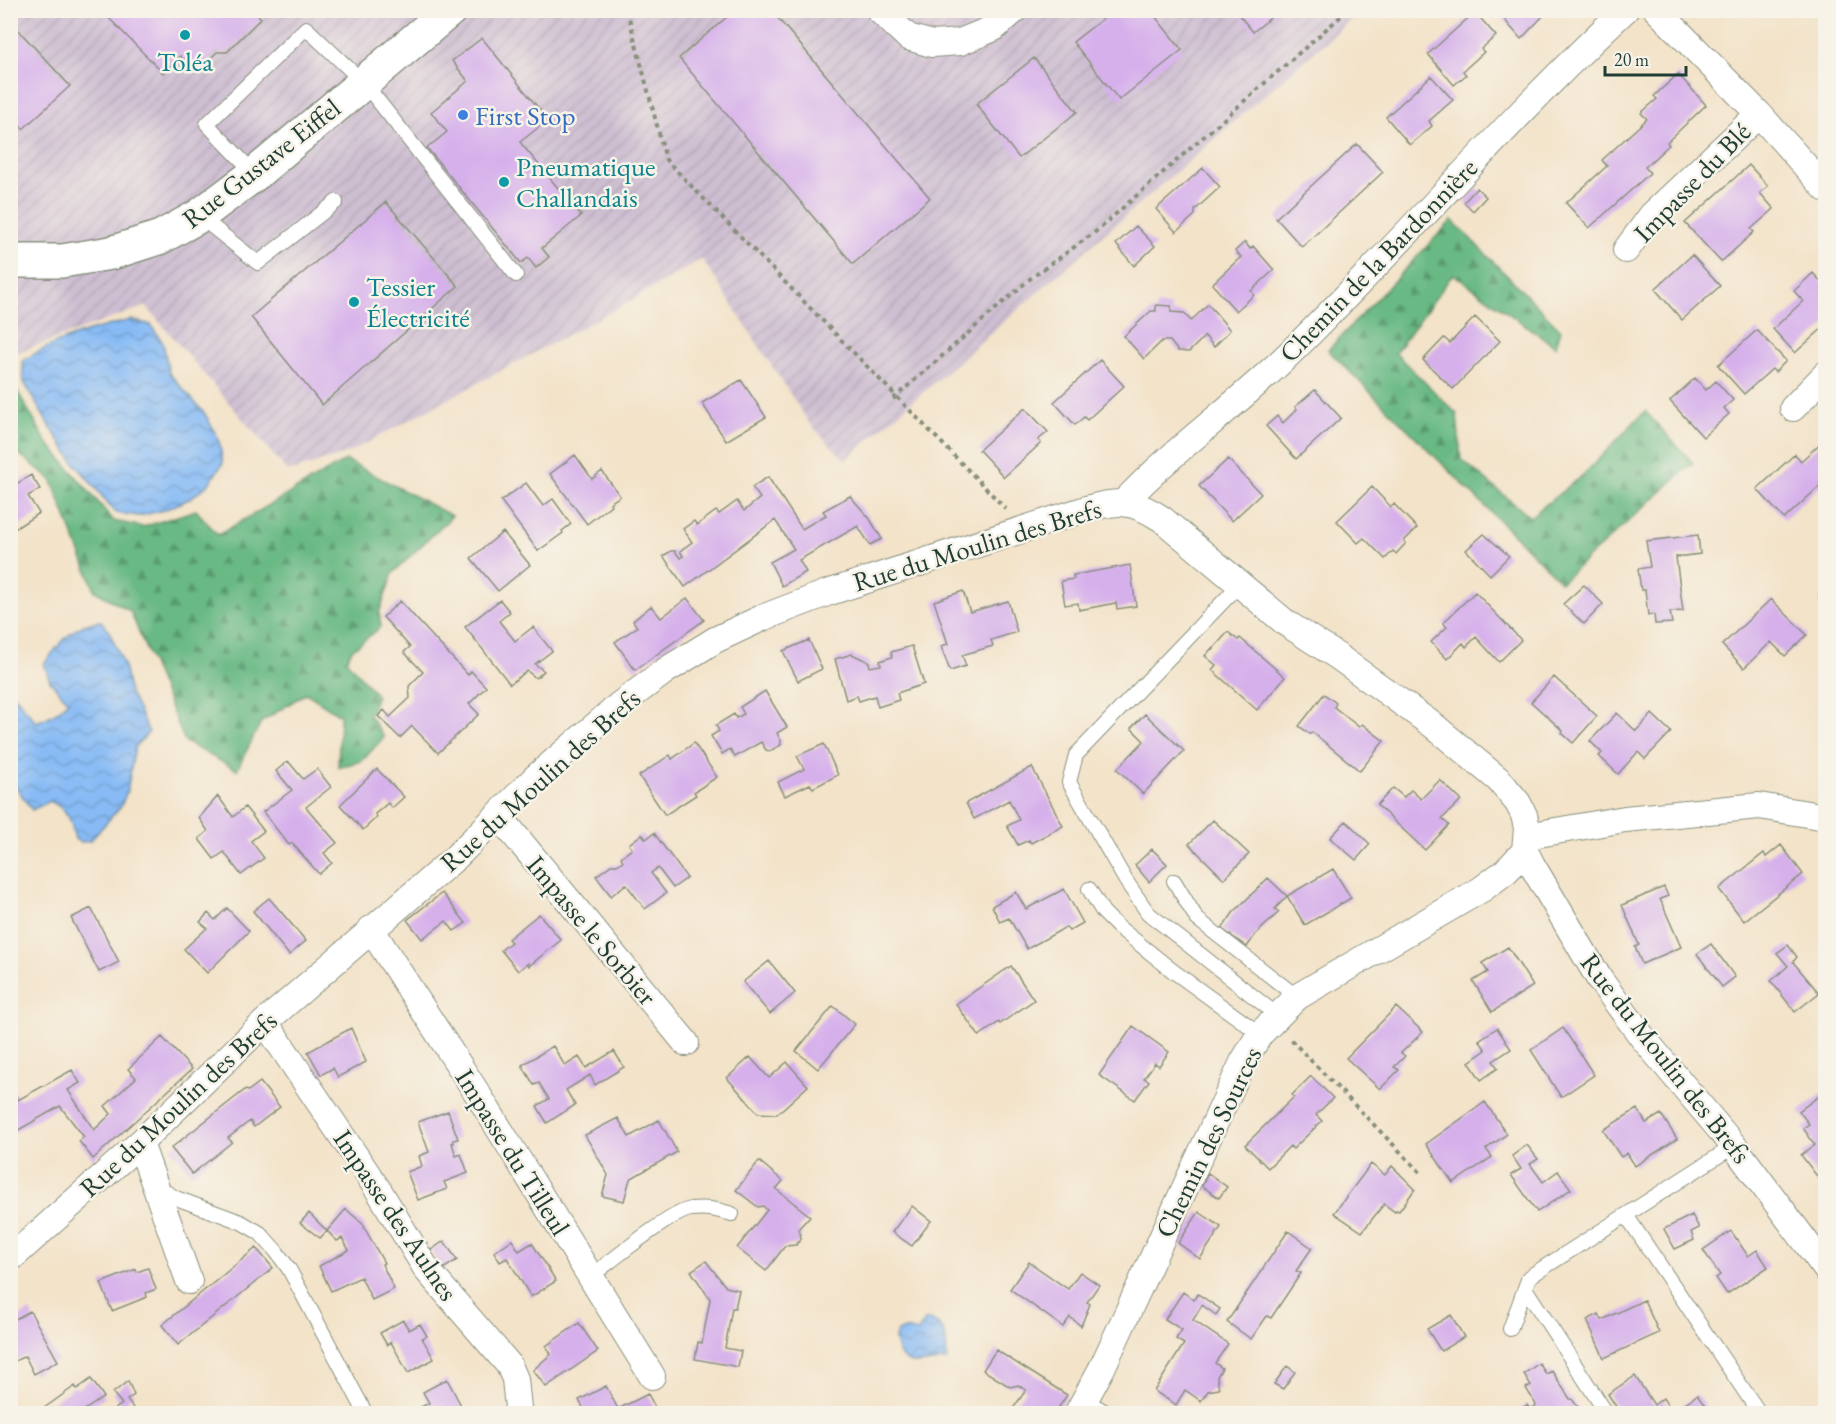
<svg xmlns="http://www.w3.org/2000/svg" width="1836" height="1424" viewBox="0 0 1836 1424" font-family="'EB Garamond',serif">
	<defs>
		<pattern id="industrial-furrows" width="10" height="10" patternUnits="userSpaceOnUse" patternTransform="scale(1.5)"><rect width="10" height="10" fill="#cebed1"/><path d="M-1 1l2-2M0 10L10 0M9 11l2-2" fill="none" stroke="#b0a4b4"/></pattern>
		<pattern id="forest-firs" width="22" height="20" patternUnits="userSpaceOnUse" patternTransform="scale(1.5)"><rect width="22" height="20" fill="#69b984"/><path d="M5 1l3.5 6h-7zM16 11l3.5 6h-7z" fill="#56986d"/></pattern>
		<pattern id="water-waves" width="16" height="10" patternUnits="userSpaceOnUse" patternTransform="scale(1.5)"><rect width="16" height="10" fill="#88bbf5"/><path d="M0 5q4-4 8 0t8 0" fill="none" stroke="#6f99c7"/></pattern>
	</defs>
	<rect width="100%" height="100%" fill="#f7f3e8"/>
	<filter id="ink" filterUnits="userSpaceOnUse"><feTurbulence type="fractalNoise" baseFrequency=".0167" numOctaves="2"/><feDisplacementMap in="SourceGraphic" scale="12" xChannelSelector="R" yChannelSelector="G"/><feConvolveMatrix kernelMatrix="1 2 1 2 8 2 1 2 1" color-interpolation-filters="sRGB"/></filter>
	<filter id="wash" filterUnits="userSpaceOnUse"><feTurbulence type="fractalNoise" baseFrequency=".008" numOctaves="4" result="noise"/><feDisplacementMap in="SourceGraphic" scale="24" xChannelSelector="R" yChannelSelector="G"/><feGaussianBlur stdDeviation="1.35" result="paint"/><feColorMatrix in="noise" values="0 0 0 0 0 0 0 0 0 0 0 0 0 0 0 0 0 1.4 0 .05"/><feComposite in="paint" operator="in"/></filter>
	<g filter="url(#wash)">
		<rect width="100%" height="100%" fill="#f3e3c9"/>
		<path fill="url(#industrial-furrows)" d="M11,11H1361L845,460L810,424L702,259L621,306L348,453L288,472L146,306L16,353L11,351Z"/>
		<path fill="url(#forest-firs)" stroke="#447b5c" stroke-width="1.5" d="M1452,220L1561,330L1556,347L1453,274L1395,353L1457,414L1461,459L1530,517L1584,474L1645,411L1693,463L1561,582L1328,350Z
			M11,380L46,441L114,521L143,527L196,510L218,535L346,460L452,516L393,573L379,613L381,627L352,650L346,660L377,696L369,715L384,737L362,761L338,767L340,715L306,693L261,722L237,770L185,742L130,611L95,591L51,479L11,448Z"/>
		<path fill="url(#water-waves)" stroke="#547c94" stroke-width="1.5" d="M131,320L151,325L163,343L169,373L205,414L219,440L223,463L208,485L189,499L164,510L139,516L116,513L74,462L47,422L23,380V361C56,339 93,329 131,320Z
			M101,621L109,631L124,665L129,691L149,732L135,747L127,791L121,806L90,841L80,842L75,839C71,820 70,811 50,801L32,810L11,780V691L36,722C50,718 59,712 68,701L50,681L44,664C60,644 73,623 101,621Z
			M929,1320C949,1326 946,1343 947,1360C922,1363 899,1373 895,1338L898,1332L905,1329L918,1332L925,1321Z"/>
		<g id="blocks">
			<path fill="#d6b0eb" d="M101,10H253L261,18L227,52H217L209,60V70H193L180,56L163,73Z
				M735,10H771L930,198L853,264L679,58Z
				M1114,10H1150L1182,50L1119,100L1073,42Z
				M1235,10H1280L1253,32Z
				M1496,10H1544L1542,13L1544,15L1521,39Z
				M1475,12L1496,36L1481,49L1484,52L1463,71L1466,75L1454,85L1428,54Z
				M10,21L70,86L23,129L10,115Z
				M482,38L548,120L520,142L581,216L542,248L549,257L536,268L528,258L521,263L427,148L447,132L431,112L468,81L452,61Z
				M1034,58L1077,112L1019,158L976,104Z
				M1678,74L1706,105L1667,142L1669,145L1645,167L1650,173L1589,228L1566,203L1607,166L1602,160L1647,119L1641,113L1657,99L1654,96Z
				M1431,76L1453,100L1429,121L1432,126L1410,145L1386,117Z
				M1357,144L1383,172L1302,247L1276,218Z
				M1749,165L1768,186L1760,193L1774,209L1751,229L1754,232L1721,262L1685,223Z
				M1203,168L1220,187L1195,210V215L1176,232L1156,209Z
				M1477,188L1486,197L1473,211L1464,202Z
				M386,202L458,286L322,405L251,317Z
				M1136,226L1155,246L1134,266L1116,244Z
				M1245,242L1250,249L1253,246L1274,270L1251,291L1254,295L1236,311L1212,284L1241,257L1235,251Z
				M1692,255L1720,286L1682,320L1655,289Z
				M1813,273L1823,284L1826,282V325L1795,353L1773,329L1803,301L1794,291Z
				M1208,304L1230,330L1214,347L1205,336L1189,352L1178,351L1170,341H1162L1144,359L1124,336L1151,311H1156V305L1171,306V312L1184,313L1191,321Z
				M1475,317L1500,341L1453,389L1423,360L1444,338L1450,343Z
				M1757,330L1786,361L1775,372L1772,369L1744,394L1718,365Z
				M1100,360L1124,386L1087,420L1084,417L1075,425L1054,402Z
				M1695,378L1706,390L1716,381L1733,400L1724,408L1729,414L1703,437L1670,401Z
				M741,380L766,417L726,441L702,403Z
				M1315,390L1341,418L1296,459L1266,426L1277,416L1283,423L1297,409L1295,407Z
				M1025,408L1048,432L1038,440L1041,443L1004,477L979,450Z
				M1826,438V488L1822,484L1784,519L1757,489L1795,454L1801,461Z
				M575,455L592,479L602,471L620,496L610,503L611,505L587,524L550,474Z
				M1228,459L1261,494L1232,521L1199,486Z
				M31,475L40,489L28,496L39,513L10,532V488Z
				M768,477L802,529L826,515L823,511L850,496L870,519L882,539L870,545L858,526L799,560L806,572L782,586L770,562L794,549L775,520L685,587L663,556L671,551H675L680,558L683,556L680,551L692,542L683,529L694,521L697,525L716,511L719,514L737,501L744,511L760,498L752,487Z
				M526,483L543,506L553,499L571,524L562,531L563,533L538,551L501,501Z
				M1372,487L1391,507L1394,504L1417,528L1404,541L1406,543L1396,554L1393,551L1385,559L1364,538L1358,543L1337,521Z
				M503,532L530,565L498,591L471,558Z
				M1484,534L1509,556L1490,575L1466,550Z
				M1698,535L1700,554L1676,557L1683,611L1670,612L1672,623L1655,624L1654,614L1648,615L1645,590H1641L1638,569L1650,567L1646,541Z
				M1130,565L1136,606L1117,609L1116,603L1079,610L1078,603L1065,605L1061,581L1074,579L1073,575Z
				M1584,585L1603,604L1584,624L1563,604Z
				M963,591L970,612L1008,601L1017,632L991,640L993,646L962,655L966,666L950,671L941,646L948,644L934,601Z
				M1475,592L1521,640L1499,662L1476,637L1466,647L1463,643L1447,659L1431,642L1447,627L1443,623Z
				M1826,593V606L1819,600Z
				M687,598L704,620L635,670L615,642L637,627L633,621L651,606L661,618Z
				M1771,599L1807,635L1785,656L1771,642L1744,668L1722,645Z
				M500,600L510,612L499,621L515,641L533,627L552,651L535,664L544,671L536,678L527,671L510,684L465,627Z
				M400,601L468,675L471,671L486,687L469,704L479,714L438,753L412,726L400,738L378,716L384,710L390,717L410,698L409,686L423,672L404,652L410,647L383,617Z
				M1228,632L1238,640L1240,638L1285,677L1257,710L1212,670L1216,665L1205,656L1212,648L1213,649Z
				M809,640L822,669L798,681L783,651Z
				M912,646L924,684L897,693L899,700L878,707L875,696L859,701L857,696L846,700L835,659L852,654L869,662L870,667L881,665L880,661L892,657L891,652Z
				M1554,677L1597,716L1573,743L1562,733L1563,731L1531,702Z
				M765,691L787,727L777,733L781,741V745L770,751L766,750L761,742L735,757L730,749L722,754L711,736L719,731L716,725L734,714L736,718L744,714L740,707Z
				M1324,694L1336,703L1334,707L1359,727L1362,724L1384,741L1360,771L1312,732L1310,734L1299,726Z
				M1617,713L1636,731L1652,714L1671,732L1645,759L1638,752L1618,774L1599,756L1602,753L1590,741Z
				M1145,714L1184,751L1143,794L1117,769L1144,741L1131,728Z
				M694,743L717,777L694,792L696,795L665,815L639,776L670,755L672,759Z
				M824,744L838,775L813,788L810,784L785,796L778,782L804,769L797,756Z
				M288,761L303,779L317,769L331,787L306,807L337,843L324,853L332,863L319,874L292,843L289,845L263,812L292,790L276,771Z
				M1032,767L1063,826L1031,843L1029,840L1018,845L1007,826L1019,820L1009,800L974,819L966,803Z
				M377,769L404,797L392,808L388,803L375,814L377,817L363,830L340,805Z
				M1440,780L1461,800L1442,819L1449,825L1425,850L1377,805L1393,788L1404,797L1411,790L1421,799Z
				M218,796L233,817L245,807L264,831L251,841L264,858L241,875L224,852L214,859L199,839L208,831L199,818Z
				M1213,820L1249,854L1224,879L1189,844Z
				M1346,821L1370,844L1356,860L1330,838Z
				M654,833L687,878L673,888L658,868L651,873L666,893L645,909L626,884L611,896L596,876L611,865H617L623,861L621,857L632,849L629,844L642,834L646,839Z
				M1781,845L1803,874L1744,921L1719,889L1764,853L1766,857Z
				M1152,849L1167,864L1149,882L1135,865Z
				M1333,869L1351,898L1305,925L1287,896Z
				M1268,878L1287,896L1275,909L1279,912L1255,935L1247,947L1222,929L1233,913Z
				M1664,887L1668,896L1660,899L1681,947L1642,964L1635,947L1639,945L1622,905Z
				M1064,889L1083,923L1069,931L1066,927L1027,949L1009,918L1000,922L992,906L1016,892L1026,909Z
				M442,893L466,923L454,931L446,921L422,939L407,920Z
				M269,898L306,941L289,955L253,911Z
				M91,908L119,962L99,972L71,918Z
				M227,908L249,931L207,973L184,949L207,928L200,922L208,913L215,920Z
				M539,914L561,940L529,966L528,963L518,971L501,950L511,942L508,939Z
				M1711,944L1735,977L1722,987L1697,954Z
				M1788,945L1797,957L1793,962L1819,993L1795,1012L1771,981L1788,966L1777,953Z
				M1508,947L1533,986L1492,1012L1473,981L1488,972L1482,963Z
				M769,961L795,993L770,1014L743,982Z
				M1011,966L1034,1000L1000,1024L999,1022L979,1036L956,1004Z
				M833,1006L855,1024L818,1069L796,1051Z
				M1396,1007L1423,1032L1401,1053L1405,1056L1394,1067L1399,1070L1380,1089L1346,1058Z
				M1133,1026L1169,1052L1159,1066L1155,1063L1144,1078L1149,1081L1135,1100L1099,1075Z
				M351,1028L366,1062L338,1077L333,1068L321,1075L308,1052Z
				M1497,1028L1511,1049L1493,1061L1498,1068L1481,1080L1469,1062L1486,1050L1479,1040Z
				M1563,1028L1594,1075L1561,1097L1531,1050Z
				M162,1037L192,1069L93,1159L79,1141L84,1137L60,1106L10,1135V1091L13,1090L18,1100L72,1070L80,1083L68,1090L94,1130L111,1114L105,1106L136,1078L128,1069Z
				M553,1046L565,1066L579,1057L586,1068L614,1051L624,1067L595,1085L590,1075L566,1090L575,1105L547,1123L537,1106L549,1099L539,1083L534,1085L522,1065Z
				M750,1057L769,1078L787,1062L808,1086L777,1114L758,1113L727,1078Z
				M1311,1076L1333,1098L1316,1115L1322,1121L1293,1149L1290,1146L1268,1168L1245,1145L1294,1097L1292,1095Z
				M260,1082L280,1107L254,1127L250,1121L228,1138L232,1142L192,1174L171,1148L246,1089L248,1091Z
				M1826,1091V1188L1801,1155L1815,1145L1803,1128L1809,1124L1799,1111Z
				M1485,1102L1507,1134L1486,1149L1492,1157L1453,1183L1426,1144Z
				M1637,1109L1646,1123L1661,1114L1677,1139L1635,1166L1627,1153L1621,1157L1603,1130Z
				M448,1111L458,1139L453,1140L454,1143H452L456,1156L461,1154L468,1173L444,1182L447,1189L418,1200L407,1172L422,1166L419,1156L429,1152L418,1122Z
				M618,1118L629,1137L659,1120L677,1152L630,1179L624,1201L602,1196L608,1175L585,1135Z
				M1527,1145L1538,1159L1530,1164L1543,1182L1558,1171L1571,1189L1537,1212L1511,1175L1521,1169L1512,1156Z
				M759,1161L783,1181L776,1189L810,1216L799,1228L801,1239L796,1245L785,1246L766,1271L737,1248L767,1210L763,1206L758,1207L736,1190Z
				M1371,1164L1385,1175L1392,1166L1415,1189L1399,1211L1396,1210L1395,1212L1384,1204L1362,1232L1334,1213Z
				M1208,1173L1227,1187L1219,1198L1202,1186Z
				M912,1206L931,1221L912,1246L892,1232Z
				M346,1209L365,1226L364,1227L384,1263L382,1264L394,1289L372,1300L361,1277L331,1291L319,1266L349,1250L342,1238L337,1241L327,1231Z
				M1199,1212L1221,1227L1200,1259L1178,1243Z
				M309,1213L327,1231L320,1238L300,1223Z
				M1692,1215L1699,1228L1691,1232L1694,1240L1675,1249L1664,1229Z
				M1288,1231L1312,1248L1296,1271L1301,1273L1271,1318L1267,1316L1251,1339L1227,1322Z
				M1731,1231L1748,1256L1757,1250L1768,1267L1727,1294L1716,1278L1720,1275L1703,1250Z
				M512,1240L519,1251L532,1243L556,1281L531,1297L507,1258L500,1262L494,1252Z
				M444,1241L457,1260L440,1271L431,1250Z
				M256,1248L273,1268L178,1345L162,1325Z
				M706,1261L726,1287L739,1290L735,1308H732L725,1348L741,1351L738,1367L695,1359L698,1342L702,1343L710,1299L691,1271Z
				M1029,1262L1068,1289L1080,1272L1099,1285L1087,1302L1090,1304L1081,1326L1070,1317L1063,1327L1010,1289Z
				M148,1268L156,1289L146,1293L147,1297L112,1311L101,1283L136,1269L137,1272Z
				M1183,1292L1194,1300L1198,1294L1220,1309L1216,1315L1202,1305L1193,1320L1228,1344L1215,1363L1222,1368L1217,1377L1219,1389L1208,1391L1201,1401L1185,1390L1176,1405L1154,1391L1184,1344L1176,1339L1182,1330L1165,1319Z
				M1644,1300L1659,1333L1604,1358L1587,1320L1599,1314L1602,1320Z
				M30,1311L58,1361L34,1374L25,1356L13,1362L10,1358V1322Z
				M1451,1315L1464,1337L1441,1351L1427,1329Z
				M403,1320L409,1330L420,1324L427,1336L422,1338L434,1359L408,1373L391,1342L387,1345L380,1333Z
				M579,1323L598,1351L546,1387L533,1370L551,1354L546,1346Z
				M996,1350L1067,1395L1057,1410L1063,1413H1002L1005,1410L1010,1413L1026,1390L1018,1385L1010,1387L983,1370Z
				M1539,1363L1546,1374L1552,1371L1570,1399H1572L1582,1413H1513L1527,1405L1530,1409L1536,1405L1526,1388L1531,1385L1524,1374Z
				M1287,1366L1295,1372L1283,1389L1274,1384Z
				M1635,1376L1654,1405L1663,1398L1672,1412L1697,1395L1705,1406L1699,1410L1701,1413H1620L1608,1394Z
				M91,1379L104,1397L80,1413H42L40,1411L75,1386L77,1389Z
				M447,1379L465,1413H409L429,1403L423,1392Z
				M128,1381L134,1395L127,1400L136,1412L110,1413L122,1404L113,1393Z
				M606,1386L618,1409L648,1394L658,1413H586L579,1400Z"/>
		</g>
	</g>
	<g filter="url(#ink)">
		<use href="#blocks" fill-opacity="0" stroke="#89907e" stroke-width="1.5"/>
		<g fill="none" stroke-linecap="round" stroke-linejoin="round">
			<g stroke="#89907e" stroke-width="16">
				<path id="service" d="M255,174L207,124L306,28L364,83L516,275
					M199,216L258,263L336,202
					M1240,584L1076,755L1069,782L1126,881L1148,913L1277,1015
					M1174,881L1197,919L1297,997
					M1089,889L1103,912L1117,926L1173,971L1260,1034
					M156,1186L176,1198L241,1222L260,1233L276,1251L289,1269L366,1414
					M1626,1215L1760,1414
					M590,1277C610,1262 669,1213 691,1209C706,1207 718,1210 732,1214
					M1525,1288L1607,1414
					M1510,1329L1529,1277L1734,1146
					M1085,1400L1109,1414"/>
			</g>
			<g stroke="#89907e" stroke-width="28">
				<path id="minor" d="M879,10L908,37L932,44L960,42L994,28L1015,10
					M1657,10L1759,114L1826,189
					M1626,250L1652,215L1759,114
					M1793,408L1826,374
					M1125,501C1177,446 1240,403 1294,349C1407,238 1509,118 1625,10
					M499,816L686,1043
					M1527,836L1625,819L1759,806L1826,817
					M371,929L477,1093L652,1376
					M265,1022L379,1191L427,1270L509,1365L515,1379L518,1408
					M140,1143L189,1281
					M10,1259L140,1143L265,1022L456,857L536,777L618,706L665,671L715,640L762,618L827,593L1083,510C1117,500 1132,499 1162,519L1286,623L1337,656L1434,726L1499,780L1518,803L1524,815L1527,828L1525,851L1532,865L1600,980L1643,1038L1734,1146L1826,1269
					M1077,1414L1102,1368L1243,1062L1260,1034L1297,997L1482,889L1506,871L1525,851"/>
			</g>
			<g stroke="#89907e" stroke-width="36">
				<path id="tertiary" d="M10,261H62L111,253L161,237L199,216L255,174L450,10"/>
			</g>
			<path stroke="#89907e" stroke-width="4" stroke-dasharray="4.5 4.5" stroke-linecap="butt" d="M627,10L666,160L1006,509
				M893,399L1031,278L1094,233L1348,10
				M1291,1040L1420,1172"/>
			<use href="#service" stroke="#fff" stroke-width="14"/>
			<use href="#minor" stroke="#fff" stroke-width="26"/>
			<use href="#tertiary" stroke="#fff" stroke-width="33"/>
		</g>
	</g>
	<g fill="#0f9aa8" stroke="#f7f3e8" stroke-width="2">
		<circle cx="185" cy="35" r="6"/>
		<circle cx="504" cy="182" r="6"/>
		<circle cx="354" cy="302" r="6"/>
	</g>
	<circle fill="#3f7fe0" stroke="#f7f3e8" stroke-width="2" cx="463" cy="115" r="6"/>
	<g text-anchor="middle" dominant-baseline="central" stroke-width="5" stroke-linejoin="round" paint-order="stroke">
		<g font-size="27" fill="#0d838f" stroke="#f7f3e8" text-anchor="start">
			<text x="185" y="61" text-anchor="middle">Toléa</text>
			<text x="516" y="166">Pneumatique<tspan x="516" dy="31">Challandais</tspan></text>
			<text x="366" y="286">Tessier<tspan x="366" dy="31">Électricité</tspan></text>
		</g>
		<g font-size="27" fill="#366cbe" stroke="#f7f3e8" text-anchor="start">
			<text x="475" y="115">First Stop</text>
		</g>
		<g font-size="27" fill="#1f3d34" stroke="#f7f3e8">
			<text transform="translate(261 163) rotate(-38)">Rue Gustave Eiffel</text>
			<text transform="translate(1692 182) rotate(-46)">Impasse du Blé</text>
			<text transform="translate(1378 260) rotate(-46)">Chemin de la Bardonnière</text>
			<text transform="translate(977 545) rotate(-17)">Rue du Moulin des Brefs</text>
			<text transform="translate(540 780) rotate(-42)">Rue du Moulin des Brefs</text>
			<text transform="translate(592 930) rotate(50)">Impasse le Sorbier</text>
			<text transform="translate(1666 1058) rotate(52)">Rue du Moulin des Brefs</text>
			<text transform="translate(178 1104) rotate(-43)">Rue du Moulin des Brefs</text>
			<text transform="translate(1208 1142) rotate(-64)">Chemin des Sources</text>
			<text transform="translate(513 1152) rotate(58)">Impasse du Tilleul</text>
			<text transform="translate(396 1215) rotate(56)">Impasse des Aulnes</text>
		</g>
	</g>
	<rect width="1836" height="1424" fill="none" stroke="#f7f3e8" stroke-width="36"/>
	<path d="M1605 66v9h81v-9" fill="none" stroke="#1f3d34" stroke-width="3"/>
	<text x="1614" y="66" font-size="18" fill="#1f3d34" stroke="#f7f3e8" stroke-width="4.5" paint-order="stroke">20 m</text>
</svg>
